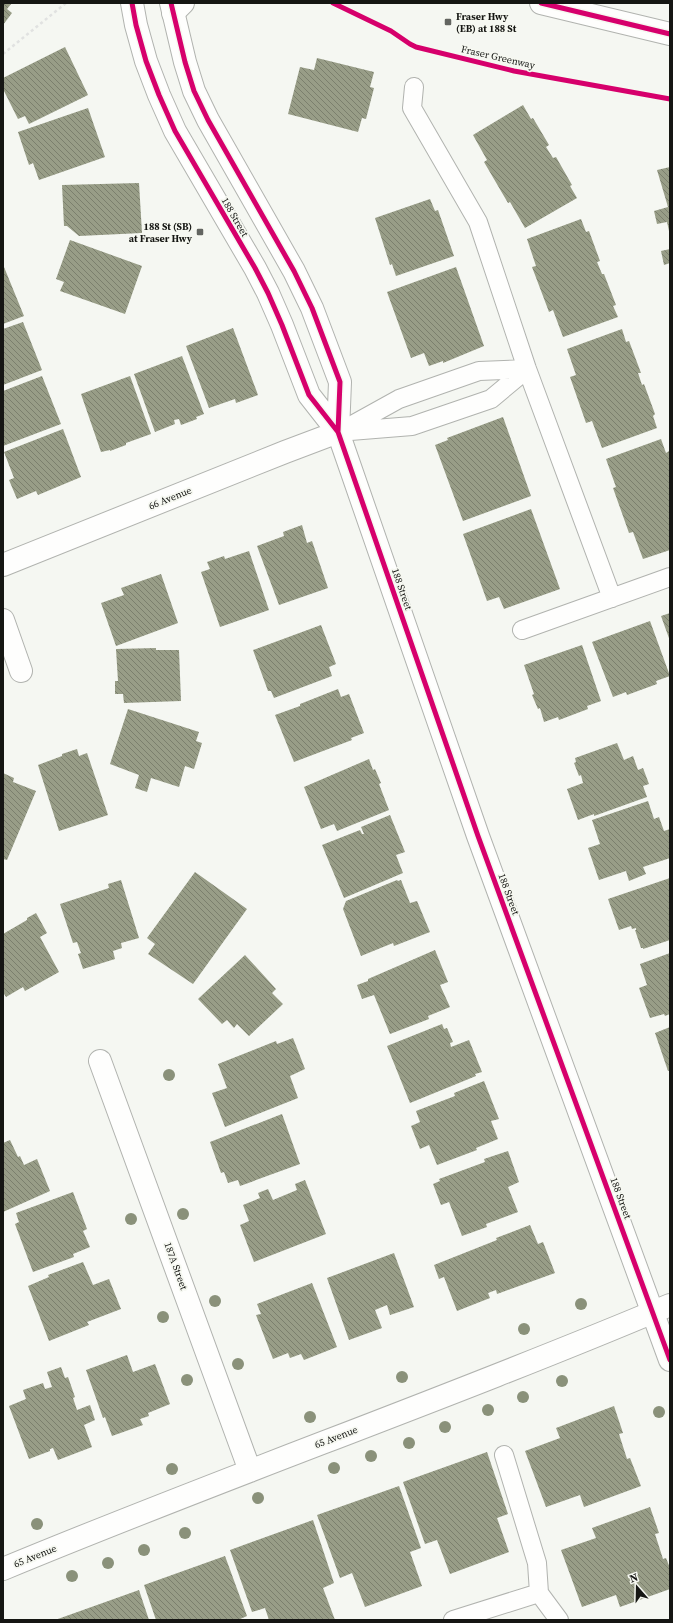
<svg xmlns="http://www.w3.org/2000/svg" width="673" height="1623" viewBox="0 0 673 1623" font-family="'Source Serif 4',serif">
	<defs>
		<pattern id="building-back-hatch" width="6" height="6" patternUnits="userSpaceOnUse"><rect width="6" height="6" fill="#989d87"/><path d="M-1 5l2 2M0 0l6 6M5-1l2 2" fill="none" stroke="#7b7f6d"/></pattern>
	</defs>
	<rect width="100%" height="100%" fill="#f5f7f2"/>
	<path fill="url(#building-back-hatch)" d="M3,3H12L7,9L12,13L3,25Z
		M65,47L88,95L29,124L25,116L18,119L3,89V78Z
		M317,58L374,72L370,87L374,88L366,119L362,118L358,132L288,114L300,67L314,70Z
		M523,105L531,119L533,118L549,145L546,147L553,158L556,157L572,185L570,186L577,198L525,228L510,202L508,203L484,162L487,160L473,135Z
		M88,108L105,157L39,180L33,163L29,165L18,132Z
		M670,167V231H669L667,222L657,224L654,211L668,207L657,170Z
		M139,183L142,233L79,236L67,226H64L62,185Z
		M430,199L435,211L438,210L454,256L396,276L392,264L390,265L375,218Z
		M581,219L586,232L589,231L600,261L597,262L602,274H604L616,305L613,306L618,317L563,337L553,310L549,312L532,267L536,266L527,239Z
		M70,240L142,266L125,314L60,291L64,282L56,279Z
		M670,249V263L664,265L661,251Z
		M4,267L24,316L3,324V268Z
		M456,267L484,346L443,363V361L429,366L424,353L411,358L387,292Z
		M23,322L42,370L3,385V329Z
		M233,328L258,395L236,403L235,399L209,408L186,346Z
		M622,329L626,342L629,341L641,373H638L642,385L644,384L655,414L653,416L657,428L602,448L592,421L586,423L570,377L576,375L567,349Z
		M182,356L204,414L196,417L197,419L181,425L179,419L174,420L175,424L155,432L134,374Z
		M42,376L61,424L3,446V391Z
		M130,376L151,434L126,443V445L110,451V450L101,452L81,394Z
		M503,417L531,496L463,521L435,445L448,440L447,438Z
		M63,429L81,477L38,495L36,491L17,499L9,480L14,478L4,452Z
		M661,439L666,453L669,451L670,454V550L643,559L633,532L629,533L613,488L616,487L606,459Z
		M531,509L560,589L504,609L499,597L487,601L463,534Z
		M302,525L307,543L312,541L328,588L279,605L257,546L284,536L283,532Z
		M249,551L269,610L220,627L201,572L210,569L207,562L224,556L225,559Z
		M161,574L178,623L116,646L101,603L124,595L121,588Z
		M670,613V641L661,616Z
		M650,621L670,676L656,681L657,684L627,695L626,692L613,697L592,642Z
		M321,625L336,664L329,667L332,676L274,698L271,691H268L253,650Z
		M582,645L601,701L587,706L588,709L559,720L558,717L544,722L540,708L538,709L532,695L534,694L524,665Z
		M156,648V650H179L181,701L124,703L123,694H115V681H118L116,649Z
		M338,689L341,697L349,694L364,733L351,738L352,740L294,762L275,715L300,706V704Z
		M128,709L199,732L196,741L202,743L194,769L185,766L179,787L151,778L147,792L135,788L139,775L110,764Z
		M617,743L624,760L633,756L638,770L643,768L649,784L643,786L647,797L594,816V814L578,820L567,789L583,783L581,775L579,776L574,763L576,762L575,758Z
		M77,749L79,756L87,753L108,815L59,831L38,765L62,756V754Z
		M369,759L373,770L375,769L381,783L379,784L389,810L337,831L334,824L321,829L304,787Z
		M3,773L14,778L13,782L36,791L7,860L3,859Z
		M648,801L654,819L659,817L664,831L670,829V858L643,867L646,874L629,881L626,871L599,880L588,848L600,844L592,820Z
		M390,815L405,852L396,855L403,873L344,898L322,845L360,830L362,834H364L361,827Z
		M195,872L247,909L193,984L148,954L155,944L147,938Z
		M670,878V940L643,949V948H641L635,930H636V928L632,929L631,926L619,930L608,899Z
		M121,880L139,938L121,943L122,948L113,951L115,959L83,969L78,954L81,953L77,942L73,943L60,904L109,888L108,884Z
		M397,880L398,881L401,880L410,903L417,901L430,932L394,946L393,943L361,956L343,909L346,901Z
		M36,913L47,933L40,937L59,972L25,991L23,987L6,997L3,992V934L27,920V918Z
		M435,950L448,982L440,985L450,1007L428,1016L429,1019L390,1034L374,995L362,999L357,985L368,981V979Z
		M670,953V1014L665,1016L664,1014L650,1018L639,988L647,985L640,964Z
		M245,955L276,989L272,993L283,1004L249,1036L237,1024L234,1028L227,1020L222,1024L198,999Z
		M442,1024L444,1029L447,1028L453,1042L450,1043L451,1047L469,1040L482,1072L475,1074L476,1076L410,1103L387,1046Z
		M670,1027V1070L668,1071L655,1033Z
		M293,1038L305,1069L290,1076L298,1098L225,1127L212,1093L227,1088L218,1064L276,1041L277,1044Z
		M484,1081L499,1119L491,1121L498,1139L476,1148L477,1150L437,1165L429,1145L420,1149L411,1126L420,1122L416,1111L455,1096L454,1093Z
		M282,1114L300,1164L240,1186L238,1180L228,1183L224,1172L221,1173L210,1142Z
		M10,1140L18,1157L20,1156L24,1165L37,1159L50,1191L3,1212V1143Z
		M508,1151L519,1182L508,1187L518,1212L486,1224L487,1227L462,1236L449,1202L441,1205L433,1184L440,1181L439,1179L485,1162L484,1159Z
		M305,1180L326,1234L254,1262L240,1225L249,1221L243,1205L260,1198L258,1193L268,1189L273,1200L297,1190L295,1184Z
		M73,1192L87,1229L83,1231L90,1247L73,1254L74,1257L33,1272L15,1224L19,1222L16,1213Z
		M530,1225L538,1244L543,1242L555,1273L497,1294L496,1290L488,1293L490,1298L457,1311L444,1277L439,1279L434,1265L497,1240L496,1238Z
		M394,1253L414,1307L390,1315L387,1305L375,1310L382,1328L349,1340L327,1278Z
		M83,1262L93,1285L109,1279L121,1309L87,1322L89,1325L49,1341L28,1286L49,1277L48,1275Z
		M312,1283L337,1347L304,1360L301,1354L290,1358L288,1353L273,1359L256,1315L261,1314L257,1304Z
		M127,1355L133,1372L155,1364L170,1404L148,1413L149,1416L140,1419L143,1425L112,1436L105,1417L103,1418L86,1370Z
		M61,1367L65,1378L68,1377L75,1397L73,1398L77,1410L90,1405L95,1420L84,1425L92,1447L58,1460L53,1448L50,1449V1451L29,1459L9,1406L26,1399L23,1390L43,1383L45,1389L52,1387L47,1372Z
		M614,1406L623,1433L619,1434L627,1459L630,1458L641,1486L584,1507L580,1495L546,1507L525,1451L560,1438L556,1428Z
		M487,1452L508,1514L497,1518L509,1552L450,1574L437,1540L425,1544L403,1482Z
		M399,1486L421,1548L410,1552L422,1586L365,1607L352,1573L340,1578L317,1515Z
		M650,1507L659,1533L655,1534L663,1559L666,1558L670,1568V1589L620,1607L616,1595L582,1607L561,1550L596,1538L592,1528Z
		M313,1520L334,1583L323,1588L335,1620H269L265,1608L252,1612L230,1550Z
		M225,1556L247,1616L238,1620H156L144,1585Z
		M139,1590L149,1620H55Z"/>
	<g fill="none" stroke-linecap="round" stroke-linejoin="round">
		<g stroke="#b1b3af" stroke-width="20">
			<path id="service" d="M414,87L412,108L478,222L527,369L612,598
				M343,430L399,399L479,371L527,369
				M338,432L412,426L491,399L527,369
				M522,630L670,577
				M504,1455L537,1563L539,1593L559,1620
				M453,1620L539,1593"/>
		</g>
		<g stroke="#b1b3af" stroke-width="24">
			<path id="minor" d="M3,620L21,671
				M100,1061L250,1471
				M3,1569C224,1477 450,1398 670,1305"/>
		</g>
		<g stroke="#b1b3af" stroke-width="24">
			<path id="tertiary" d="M132,3L136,25L146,61L159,95L175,131L255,268L268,293L282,325L309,395L338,432L478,836L670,1360
				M171,3L185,62L194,91L208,120L294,271L312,308L340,382L338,432
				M3,565L285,452L338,432"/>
		</g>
		<g stroke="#b1b3af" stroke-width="24">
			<path id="primary" d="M541,3L670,34
				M173,13L183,3"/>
		</g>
		<path stroke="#e1e2e1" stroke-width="2.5" stroke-dasharray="3 3" stroke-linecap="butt" d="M3,54L66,3"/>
		<use href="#service" stroke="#fefefd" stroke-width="18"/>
		<use href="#minor" stroke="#fefefd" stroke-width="22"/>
		<use href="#tertiary" stroke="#fefefd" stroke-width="22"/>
		<use href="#primary" stroke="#fefefd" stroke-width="22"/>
		<g stroke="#f6f8f1" stroke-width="8">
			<path id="cycleway" d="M132,3L136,25L146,61L159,95L175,131L255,268L268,293L282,325L309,395L338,432L478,836L670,1360
				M171,3L185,62L194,91L208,120L294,271L312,308L340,382L338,432
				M333,3L391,31L410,44L416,47L514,71L670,99
				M541,3L670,34"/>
		</g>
		<use href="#cycleway" stroke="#d6006c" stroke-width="5"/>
	</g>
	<g fill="#8a917a">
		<circle cx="169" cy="1075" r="6"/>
		<circle cx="183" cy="1214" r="6"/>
		<circle cx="131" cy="1219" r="6"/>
		<circle cx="215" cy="1301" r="6"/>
		<circle cx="581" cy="1304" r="6"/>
		<circle cx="163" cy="1317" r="6"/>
		<circle cx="524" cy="1329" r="6"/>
		<circle cx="238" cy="1364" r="6"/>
		<circle cx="402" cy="1377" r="6"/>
		<circle cx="187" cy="1380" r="6"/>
		<circle cx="562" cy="1381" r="6"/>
		<circle cx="523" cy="1397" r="6"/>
		<circle cx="488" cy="1410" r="6"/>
		<circle cx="659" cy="1412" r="6"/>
		<circle cx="310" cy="1417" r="6"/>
		<circle cx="445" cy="1427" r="6"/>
		<circle cx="409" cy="1443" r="6"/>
		<circle cx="371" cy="1456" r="6"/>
		<circle cx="334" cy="1468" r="6"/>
		<circle cx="172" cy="1469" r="6"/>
		<circle cx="258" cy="1498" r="6"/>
		<circle cx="37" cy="1524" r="6"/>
		<circle cx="185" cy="1533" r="6"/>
		<circle cx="144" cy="1550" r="6"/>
		<circle cx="108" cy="1563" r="6"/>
		<circle cx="72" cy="1576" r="6"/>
	</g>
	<g fill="#636561" stroke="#f6f8f1" stroke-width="1.5">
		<rect x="444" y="18" width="8" height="8" rx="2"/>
		<rect x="196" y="228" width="8" height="8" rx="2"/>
	</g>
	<g text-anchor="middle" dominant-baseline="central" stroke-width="3.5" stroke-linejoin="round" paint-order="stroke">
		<g font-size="10" font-weight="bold" fill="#151613" stroke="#f6f8f1" text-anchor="start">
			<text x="456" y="16">Fraser Hwy<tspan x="456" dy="12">(EB) at 188 St</tspan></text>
			<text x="192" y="226" text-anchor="end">188 St (SB)<tspan x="192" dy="12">at Fraser Hwy</tspan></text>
		</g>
		<g font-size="10" fill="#151613" stroke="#f6f8f1">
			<text transform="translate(498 57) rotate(13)">Fraser Greenway</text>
			<text transform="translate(235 217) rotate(60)">188 Street</text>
			<text transform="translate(170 498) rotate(-22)">66 Avenue</text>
			<text transform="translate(402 589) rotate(71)">188 Street</text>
			<text transform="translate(509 894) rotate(70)">188 Street</text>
			<text transform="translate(621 1198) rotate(70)">188 Street</text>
			<text transform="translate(176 1266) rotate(70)">187A Street</text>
			<text transform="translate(336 1437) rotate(-21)">65 Avenue</text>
			<text transform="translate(35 1556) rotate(-22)">65 Avenue</text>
		</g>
	</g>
	<rect width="673" height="1623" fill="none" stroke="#151613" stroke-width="8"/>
	<g transform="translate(637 1587) rotate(340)" stroke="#f6f8f1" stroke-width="3" paint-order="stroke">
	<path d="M0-3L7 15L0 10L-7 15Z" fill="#151613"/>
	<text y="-6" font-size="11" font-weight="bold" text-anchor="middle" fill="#151613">N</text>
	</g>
</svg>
